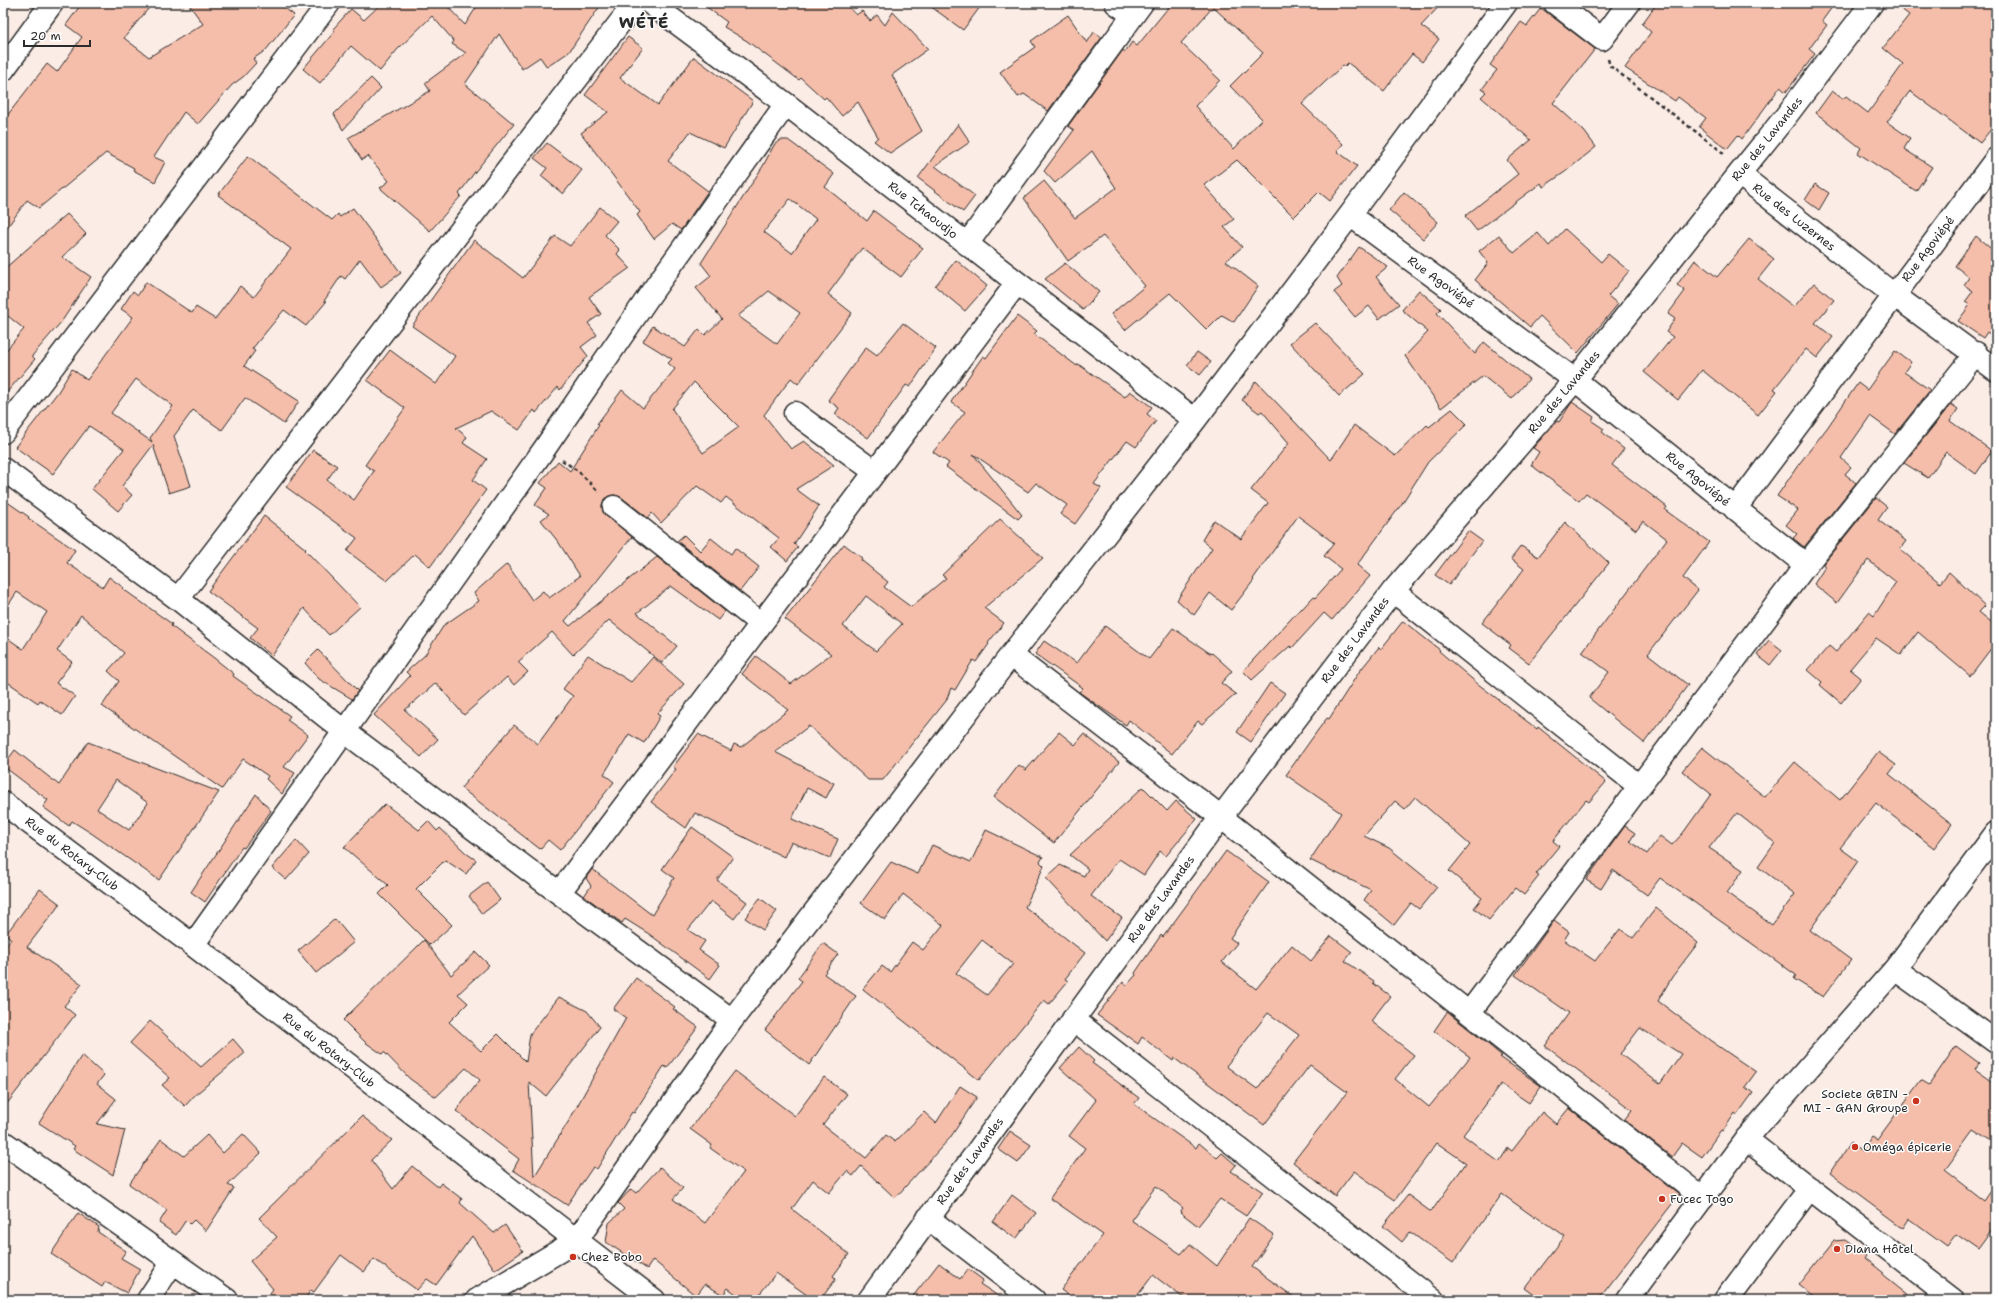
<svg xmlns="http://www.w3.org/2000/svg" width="1999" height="1303" viewBox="0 0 1999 1303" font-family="'Shantell Sans',sans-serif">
	<rect width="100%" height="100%" fill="#fcece6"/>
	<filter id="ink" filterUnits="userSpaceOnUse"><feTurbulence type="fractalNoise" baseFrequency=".025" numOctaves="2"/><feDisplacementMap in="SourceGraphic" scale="8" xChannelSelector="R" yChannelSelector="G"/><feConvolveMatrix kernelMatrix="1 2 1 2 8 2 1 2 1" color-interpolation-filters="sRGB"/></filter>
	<g filter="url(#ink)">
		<path fill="#f5beaa" stroke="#2b2b2b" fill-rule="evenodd" d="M82,3H153L124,38L149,57L203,24L188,3H278L294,15L266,50L253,59L256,63L243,77L232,85L198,124L184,112L154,157L165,162L155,182L133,170L134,168L106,153L39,208L27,200L3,233V121L47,64L57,72L82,37L66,25Z
			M382,3H446L445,4L465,25L479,3H602L569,52L547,67L540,57L522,69L499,34L465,84L514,124L474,173L459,194L461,196L430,231L380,188L389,181L368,156L362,160L348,138L430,91L425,83L466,53L452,44L454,41L432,16L397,50L380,71L351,46L320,83L303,69L335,31L333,29L351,9L364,20Z
			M701,3H845L856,15L862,11L870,21L877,15L885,25L893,12L928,49L892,75L922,131L890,153L874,141L878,137L858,102L842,116L826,97L824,99L801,78L799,80L747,41L724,27L727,22Z
			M926,3H983L963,30Z
			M1172,3H1442L1421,26L1439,39L1422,62L1412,54L1384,91L1348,63L1345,66L1343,65L1302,104L1343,144L1337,151L1357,166L1330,201L1319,192L1294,217L1237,160L1204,185L1234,219L1224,227L1242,247L1226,261L1258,286L1234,322L1222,315L1207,330L1170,293L1125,330L1111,314L1145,286L1103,236L1068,261L1024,198L1044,181L1075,218L1116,188L1092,151L1055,183L1044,171L1074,130L1068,126L1123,50L1125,52L1132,42L1137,46ZM1213,7L1263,53L1230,86L1262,119L1234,149L1195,106L1220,80L1181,43Z
			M1657,3H1835L1822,21L1827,25L1809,49L1815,54L1786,92L1780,87L1742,139L1738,135L1727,149L1699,127L1706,118L1678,97L1675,101L1625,68L1651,32L1642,24Z
			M1893,3H1996V123L1980,143L1910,91L1887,122L1910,138L1904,149L1932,167L1916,191L1858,153L1861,148L1816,113L1832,91L1843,99L1846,96L1868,113L1903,64L1883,48L1909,15Z
			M1541,8L1595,49L1553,103L1584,131L1596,147L1565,172L1543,187L1541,183L1477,231L1465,216L1518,174L1507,160L1531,140L1481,97L1486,92L1482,89L1497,70L1490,65L1521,22L1527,26Z
			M1068,15L1087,43L1094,32L1102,37L1048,111L1024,94L1018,97L1000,72L1035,47L1031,41Z
			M628,37L643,48L620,78L658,105L694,57L753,101L724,148L690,132L668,161L708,191L681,230L672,224L654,239L637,215L640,212L581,133L608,112L585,95Z
			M371,78L381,88L343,130L334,114Z
			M958,124L970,142L935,166L975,196L963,212L918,178Z
			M780,140H788L834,174L825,187L867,221L874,211L923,248L901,277L862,248L828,294L852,313L798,384L791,378L764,415L791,449L804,441L834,465L796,489L819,506L794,544L798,547L787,561L771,547L779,538L726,497L721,503L697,486L661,523L652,513L648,518L621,497L615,495L609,496L604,499L602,505L603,512L632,537L565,621L570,626L657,557L725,611L718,620L671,586L637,613L677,646L662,663L609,620L573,655L552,632L518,662L528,672L514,685L507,677L464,715L436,683L405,710L438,739L421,757L374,715L410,676L406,672L425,655L444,625L479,601L474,593L507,564L532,600L543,591L549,598L580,576L559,543L541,520L549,514L535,505L547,488L540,483L558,461L570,471L599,425L597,424L622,390L643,408L675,369L668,363L672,359L643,341L653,326L685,347L699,329L705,335L722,319L696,288L711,276L701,263L763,166L774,145ZM790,199L816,219L792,253L764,232ZM769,291L800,313L777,344L738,316ZM694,382L739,427L703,453L672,409Z
			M547,143L582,170L563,194L541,176L547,168L534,158Z
			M248,156L332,220L338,214L340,217L353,208L401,273L381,287L360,259L345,279L341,276L324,301L326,302L306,326L284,310L252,349L255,351L244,366L299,401L284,424L245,398L222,430L193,410L174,436L191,486L169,493L153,445L122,486L132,495L118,511L92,489L124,449L89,426L53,474L15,447L58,392L72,369L87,380L133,317L121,309L133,291L138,295L146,282L192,313L196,307L215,319L240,286L254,297L291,249L218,195ZM136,379L173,406L150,438L152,442L111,413Z
			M1815,184L1829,193L1819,210L1805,200Z
			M1404,192L1438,222L1423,239L1389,210Z
			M600,207L617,221L605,235L620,250L617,254L630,268L589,297L601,314L588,323L597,335L581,347L588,356L560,390L558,387L536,413L534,410L519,430L491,411L456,428L467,437L463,443L487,459L473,480L486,490L430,567L415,554L387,581L347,551L357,538L286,487L313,450L337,466L327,480L354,500L374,471L365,465L405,408L367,380L390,350L436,384L455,356L412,326L474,240L523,278L555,236L570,246Z
			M67,214L86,234L62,257L91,277L62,321L32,356L35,359L3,397V354L24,329L3,312V270Z
			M1565,229L1601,262L1608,254L1629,271L1608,296L1618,304L1578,353L1540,316L1530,327L1475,280L1488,263L1479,251L1499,235L1514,253L1538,233L1549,246Z
			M1976,236L1996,253V339L1987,332L1983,338L1958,321L1970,305L1965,302L1973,291L1964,285L1969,277L1955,266Z
			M1749,239L1774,259L1758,279L1794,307L1814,283L1834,300L1815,323L1833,337L1817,358L1806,349L1774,389L1777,391L1758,415L1702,370L1678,400L1644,372L1673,337L1666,332L1675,319L1668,314L1685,291L1677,285L1695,260L1717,277Z
			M1359,247L1388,267L1376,277L1399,304L1379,319L1369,306L1355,317L1334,292L1342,286L1337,278Z
			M956,260L987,286L965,311L935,286Z
			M1065,263L1099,292L1083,310L1045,279Z
			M1419,290L1441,309L1437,313L1475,354L1484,342L1529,379L1512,399L1483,376L1441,408L1405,356L1428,332L1402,310Z
			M1017,316L1037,331L1034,334L1077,366L1078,364L1125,397L1130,391L1152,407L1147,414L1156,421L1136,447L1127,441L1094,484L1101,488L1075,524L1060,514L1067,505L1036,483L1028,492L973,454L1022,515L1018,519L946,467L949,463L933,452L965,412L951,402L983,356L986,358Z
			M903,323L936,348L910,387L906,385L868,438L835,414L839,408L828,400L866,347L877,355Z
			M1315,323L1365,374L1339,396L1290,343Z
			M1895,351L1911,362L1904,372L1930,390L1895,434L1870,416L1841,458L1851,467L1845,474L1856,483L1804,547L1793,538L1797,534L1786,525L1798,510L1777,496L1799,464L1827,428L1858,383L1867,390Z
			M1197,352L1211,362L1200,375L1187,365Z
			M1256,381L1331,460L1354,425L1395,456L1427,425L1429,427L1452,409L1467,424L1428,462L1401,505L1357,565L1370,576L1332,620L1324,613L1292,648L1290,646L1252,680L1243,671L1301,608L1302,609L1313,597L1315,598L1341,569L1324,556L1334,543L1298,516L1253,579L1254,580L1231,610L1210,593L1194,615L1177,600L1212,548L1202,540L1214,520L1241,539L1268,503L1251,490L1289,443L1262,411L1259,413L1242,400Z
			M1572,402L1594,417L1592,421L1604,429L1602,432L1624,449L1612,465L1667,507L1665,510L1709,542L1683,578L1698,590L1648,654L1688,685L1644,743L1589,698L1609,672L1582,652L1667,539L1643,521L1636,530L1586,493L1579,501L1531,465L1539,452L1533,448L1557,421L1559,422Z
			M1951,404L1958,409L1950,421L1992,451L1976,474L1946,452L1928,478L1904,463Z
			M1876,498L1887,507L1878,520L1906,541L1900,549L1940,583L1949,572L1985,606L1979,612L1996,626V642L1970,676L1918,632L1901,655L1876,638L1850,669L1861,678L1841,703L1820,685L1822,682L1808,670L1829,646L1836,652L1869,612L1874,616L1896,582L1868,560L1837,603L1814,584L1825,567L1823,564Z
			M3,499L29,517L28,518L75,550L67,563L103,587L109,577L124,588L123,589L172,624L171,626L214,658L234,674L233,676L290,716L287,720L308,735L284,767L295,773L282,794L266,779L268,776L243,759L222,789L102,706L119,681L108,671L124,653L81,615L57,651L72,662L56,683L75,696L62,715L40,700L38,703L3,679V635L23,649L47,612L17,592L3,613Z
			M264,516L306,549L305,550L360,607L329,635L304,608L272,656L250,638L258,628L208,591Z
			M1000,519L1043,558L984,608L1004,623L988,643L989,644L976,662L973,660L955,690L951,688L946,701L883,780H868L809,726L775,752L834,783L826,798L807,788L792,819L838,839L830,858L791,842L784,857L695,813L686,828L651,802L676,769L673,767L698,734L731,751L734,744L741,747L788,710L742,674L756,656L791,684L831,654L785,619L844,544L862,558L861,560L888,582L884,587L911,607L946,578L942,575ZM866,596L902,624L876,651L843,626Z
			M1565,522L1609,563L1529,663L1509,648L1511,645L1482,623L1524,569L1511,559L1521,546L1538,557Z
			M1468,531L1482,541L1449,585L1435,575Z
			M684,535L700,551L711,538L731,554L735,548L759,567L740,591L677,541Z
			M1403,621L1440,650L1439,651L1478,684L1537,729L1538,727L1606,782L1589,802L1586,800L1553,841L1559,846L1536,874L1539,876L1524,895L1515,888L1489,920L1474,908L1482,898L1449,871L1470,845L1415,797L1405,809L1395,801L1364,836L1389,848L1437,887L1419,909L1411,903L1394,925L1364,900L1371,890L1310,860L1341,813L1286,775L1318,730L1327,718L1329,719L1359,672L1379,647L1381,649Z
			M1105,626L1149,659L1173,628L1211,654L1212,653L1232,671L1221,683L1236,694L1202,724L1198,721L1172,754L1129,720L1126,725L1086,697L1079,692L1083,688L1035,654L1044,641L1077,663Z
			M1769,640L1782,650L1770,665L1757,655Z
			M318,650L358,691L352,699L319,679L305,663Z
			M588,655L631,682L653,657L684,684L657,714L660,716L644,743L629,734L604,774L614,782L560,850L548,840L540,849L461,788L514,725L538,744L573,696L563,689Z
			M1270,683L1285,693L1251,742L1237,732Z
			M1059,732L1075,745L1084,734L1119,762L1054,843L994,797L1019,765L1026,770Z
			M88,742L219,792L159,880L91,833L72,821L69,826L43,807L48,800L3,766L15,750L59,785ZM116,780L148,803L129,830L97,809Z
			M1702,747L1765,797L1795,762L1840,800L1878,752L1896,765L1889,774L1952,824L1934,848L1876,803L1840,848L1858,861L1810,930L1851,960L1823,997L1794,979L1796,975L1660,878L1647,895L1613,870L1601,889L1586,880L1625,826L1635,833L1630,841L1647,854L1660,836L1672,845L1683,833L1711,794L1682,771ZM1737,813L1775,843L1758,867L1795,894L1772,925L1727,893L1743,870L1709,848Z
			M1143,787L1167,811L1176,801L1197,819L1166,856L1160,851L1144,875L1119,859L1091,896L1122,918L1105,941L1046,878L1060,865L1084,876L1088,869L1070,855Z
			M256,794L271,811L244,848L242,847L205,902L191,892Z
			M385,804L419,830L428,821L437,831L440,828L466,853L476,860L466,874L445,860L416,889L452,925L430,945L379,894L388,885L344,847Z
			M692,827L733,857L717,880L747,902L734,919L711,901L688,930L705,941L699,950L720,965L710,979L649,934L625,919L622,923L584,896L591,886L586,878L592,869L652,915L674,878L662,869Z
			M986,830L1043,857L1040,862L1044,866L1025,907L1085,953L1065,979L1068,981L1049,1004L1044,1000L979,1080L863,989L882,966L890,972L912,942L923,950L943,925L903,894L885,920L861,903L891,862L918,874L932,845L971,862ZM982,940L1013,964L987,995L956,973Z
			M296,840L309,854L286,880L272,868Z
			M1226,851L1269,882L1230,938L1237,943L1222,962L1256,989L1292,945L1311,961L1331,936L1352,952L1345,961L1374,981L1373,983L1390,996L1371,1021L1414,1055L1395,1079L1429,1107L1470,1057L1434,1031L1447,1012L1490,1046L1502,1056L1500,1057L1541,1086L1529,1103L1501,1084L1463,1135L1499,1162L1508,1148L1512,1151L1542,1112L1556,1124L1569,1108L1679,1195L1598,1300H1541L1525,1288L1565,1236L1535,1215L1534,1217L1502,1194L1453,1263L1410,1232L1402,1242L1383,1226L1408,1195L1431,1212L1466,1163L1437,1143L1395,1200L1354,1171L1335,1196L1293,1162L1347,1092L1310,1065L1264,1125L1174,1058L1173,1061L1142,1037L1138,1044L1097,1015L1123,982L1127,985L1136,975L1135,973L1161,935L1163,937ZM1268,1013L1299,1035L1257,1089L1226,1066Z
			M487,882L500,900L482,914L469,896Z
			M40,889L60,904L27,947L82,984L64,1006L75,1015L3,1109V950L11,939L6,934Z
			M760,898L777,911L763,930L745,918Z
			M1656,908L1698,943L1672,977L1658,1001L1711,1041L1756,1072L1745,1087L1753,1093L1737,1115L1735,1113L1723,1131L1721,1130L1702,1157L1682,1143L1672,1157L1624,1120L1632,1110L1545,1046L1569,1013L1515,975L1554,921L1569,932L1564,940L1595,961L1620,929L1633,938ZM1640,1028L1681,1054L1660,1084L1620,1054Z
			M335,919L354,942L316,973L298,951Z
			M424,940L451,975L476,952L489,965L458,994L468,1003L449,1022L481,1051L498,1034L526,1062L530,1034L559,997L587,1011L600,1027L546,1096L529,1082L534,1177L570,1119L626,1018L613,1009L636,978L675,1007L673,1009L698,1027L667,1068L664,1066L634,1113L632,1112L597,1169L593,1167L567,1205L513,1170L519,1159L456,1111L480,1080L466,1068L436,1097L410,1079L384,1052L382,1054L365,1042L343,1020Z
			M823,943L838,954L824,974L856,996L809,1065L765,1030L802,981L798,978Z
			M150,1021L201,1067L233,1039L245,1053L195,1095L185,1106L162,1085L170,1078L130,1043Z
			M1956,1046L1979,1063L1975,1069L1996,1084V1145L1973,1130L1944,1170L1984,1201L1996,1184V1227L1979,1250L1956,1234L1947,1246L1909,1218L1903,1227L1830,1173L1850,1143L1862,1151L1872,1137L1877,1140L1921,1080L1929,1085Z
			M1079,1047L1094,1061L1092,1063L1139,1098L1134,1104L1196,1148L1199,1143L1217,1158L1222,1153L1236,1165L1231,1171L1263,1192L1246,1216L1220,1199L1198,1226L1180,1212L1183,1208L1156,1186L1131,1220L1181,1254L1190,1244L1217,1266L1249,1218L1274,1235L1252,1267L1298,1300H1186L1153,1275L1134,1300H1075L1061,1290L1103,1235L1050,1198L1085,1148L1069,1136L1096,1100L1060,1068Z
			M82,1055L104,1075L97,1084L116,1099L97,1124L125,1130L113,1175L73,1149L75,1146L39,1123Z
			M735,1071L795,1116L824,1077L847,1094L823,1125L866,1158L886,1135L895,1142L924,1112L936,1123L960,1086L977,1097L950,1138L895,1198L861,1166L853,1176L847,1171L829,1193L813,1180L792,1209L849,1254L833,1276L836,1279L820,1300H814L776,1273L755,1300H744L728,1288L723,1295L705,1284L696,1296L653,1260L647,1269L606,1242L609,1223L624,1209L618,1203L631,1189L636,1193L660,1167L683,1188L673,1199L705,1223L744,1172L710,1148L712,1145L690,1129Z
			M362,1116L392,1140L371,1160L393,1189L412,1166L438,1187L441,1183L462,1199L460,1203L494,1233L505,1225L523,1251L495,1270L472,1236L436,1285L427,1279L417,1290L374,1259L364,1272L341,1255L314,1292L311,1290L304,1300H265L273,1289L250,1261L277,1237L259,1218Z
			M1010,1131L1031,1145L1018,1163L998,1149Z
			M243,1134L261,1153L228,1185L234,1188L206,1231L194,1220L190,1224L186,1220L176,1235L159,1223L167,1210L129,1184L161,1139L184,1156L207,1135L223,1153Z
			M1012,1195L1036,1213L1016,1239L993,1222Z
			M78,1213L99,1227L98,1232L126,1251L121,1258L140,1269L127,1293L105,1282L102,1287L51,1254Z
			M1845,1240L1866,1256L1864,1259L1915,1300H1818L1799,1285L1834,1241Z
			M939,1263L960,1279L968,1269L983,1280L980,1284L1004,1300H910Z"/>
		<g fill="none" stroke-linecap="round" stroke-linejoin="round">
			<g stroke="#2b2b2b" stroke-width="25">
				<path id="street" d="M650,3L786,104L1195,420
					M1116,3L1133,15
					M1555,3L1602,39L1629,3
					M3,70L52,3
					M1739,174L1894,295L1996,370
					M1350,215L1575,380L1806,565
					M967,244L1142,3
					M795,413L875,472L1017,283
					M3,432L329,3
					M3,469L178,599L344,731L559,893L732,1020
					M614,507L761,624
					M1735,509L1996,159
					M1393,591L1639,786
					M178,599L635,3
					M1011,655L1221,817L1703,1198
					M3,803L193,945L654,1300
					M559,893L875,472
					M193,945L545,448L649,296L786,104
					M1895,969L1996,1042
					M1469,1013L1806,565L1976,353
					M1073,1019L1433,1300
					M1746,1139L1954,1300
					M3,1142L227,1300
					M928,1218L1034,1300
					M148,1300L173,1262
					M477,1300L576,1241L732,1020L1011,655L1195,420L1350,215L1506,3
					M869,1300L1221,817L1393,591L1575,380L1739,174L1786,116L1872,3
					M1726,1300L1810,1188"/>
			</g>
			<g stroke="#2b2b2b" stroke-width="25">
				<path id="secondary" d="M1627,1300L1746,1139L1895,969L1996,833"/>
			</g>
			<path stroke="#2b2b2b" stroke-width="2.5" stroke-dasharray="4 3" stroke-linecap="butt" d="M1608,59L1610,66L1721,151L1725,156
				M562,460L578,471L599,492"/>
			<use href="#street" stroke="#fff" stroke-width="22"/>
			<use href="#secondary" stroke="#fff" stroke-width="22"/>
		</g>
	</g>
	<g fill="#c8321e" stroke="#fff" stroke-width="1.5">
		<circle cx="1916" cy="1101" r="4"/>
		<circle cx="1855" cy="1147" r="4"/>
		<circle cx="1662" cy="1199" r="4"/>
		<circle cx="1837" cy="1249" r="4"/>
		<circle cx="573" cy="1257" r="4"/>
	</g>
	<g text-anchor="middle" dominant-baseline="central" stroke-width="3" stroke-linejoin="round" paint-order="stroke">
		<g font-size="12" fill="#2b2b2b" stroke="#fff">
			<text transform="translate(1767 139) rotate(-51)">Rue des Lavandes</text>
			<text transform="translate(923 210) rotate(38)">Rue Tchaoudjo</text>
			<text transform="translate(1794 217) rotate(38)">Rue des Luzernes</text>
			<text transform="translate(1928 249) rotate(-53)">Rue Agoviépé</text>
			<text transform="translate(1441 282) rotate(36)">Rue Agoviépé</text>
			<text transform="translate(1564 392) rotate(-50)">Rue des Lavandes</text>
			<text transform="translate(1698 479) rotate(39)">Rue Agoviépé</text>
			<text transform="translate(1355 640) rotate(-53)">Rue des Lavandes</text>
			<text transform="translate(72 854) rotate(37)">Rue du Rotary-Club</text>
			<text transform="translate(1161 899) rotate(-54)">Rue des Lavandes</text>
			<text transform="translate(329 1050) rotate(38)">Rue du Rotary-Club</text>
			<text transform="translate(970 1161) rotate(-54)">Rue des Lavandes</text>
		</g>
		<g font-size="12" fill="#2b2b2b" stroke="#fff" text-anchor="start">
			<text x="1908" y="1094" text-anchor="end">Societe GBIN -<tspan x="1908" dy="14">MI - GAN Groupe</tspan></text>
			<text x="1863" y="1147">Oméga épicerie</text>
			<text x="1670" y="1199">Fucec Togo</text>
			<text x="1845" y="1249">Diana Hôtel</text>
			<text x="581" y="1257">Chez Bobo</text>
		</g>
		<g font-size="16" font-weight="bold" letter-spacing="1" fill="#2b2b2b" stroke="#fff">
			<text x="644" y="22">WÉTÉ</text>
		</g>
	</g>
	<rect width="1999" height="1303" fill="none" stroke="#fff" stroke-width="16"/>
	<rect x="8" y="8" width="1983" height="1287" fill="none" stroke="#2b2b2b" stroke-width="1.5" filter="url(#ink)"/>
	<path d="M24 40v6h66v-6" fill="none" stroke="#2b2b2b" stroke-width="2"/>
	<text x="30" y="40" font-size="12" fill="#2b2b2b" stroke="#ffffff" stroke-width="3" paint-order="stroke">20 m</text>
</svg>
